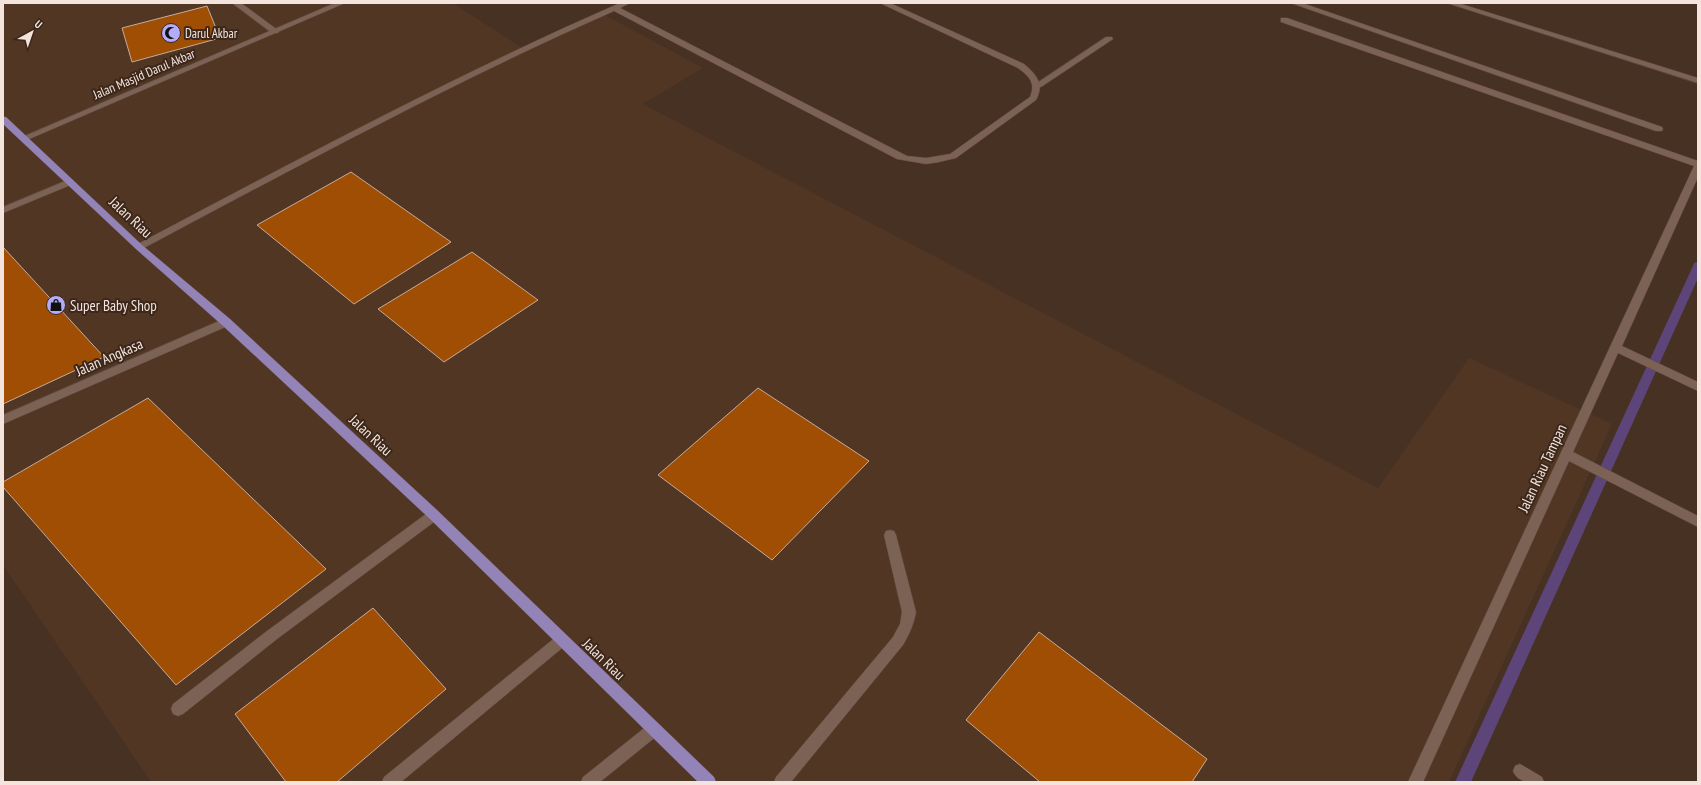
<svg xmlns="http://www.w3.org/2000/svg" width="1701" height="785" viewBox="0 0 1701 785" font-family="'PT Sans Narrow',sans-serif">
	<rect width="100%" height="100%" fill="#463123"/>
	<path fill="#513624" d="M3,3H453L527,51L605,15L703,68L643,104L1378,488L1469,358L1612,424L1449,782H151L3,565Z"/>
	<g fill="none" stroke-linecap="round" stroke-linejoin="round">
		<path fill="#5d457a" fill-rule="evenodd" d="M1698,262V278L1471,782H1455L1693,266L1694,263Z"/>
	</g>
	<path fill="#a04e04" stroke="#c6ab9b" d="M207,6L220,38L132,62L122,28Z
		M351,172L451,242L354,304L257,225Z
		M3,247L104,357L3,404Z
		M472,252L538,300L444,362L378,309Z
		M758,388L869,461L772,560L658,475Z
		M148,398L326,569L176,685L3,487V482Z
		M373,608L446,689L337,782H286L235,714Z
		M1039,632L1207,759L1192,782H1040L966,720Z"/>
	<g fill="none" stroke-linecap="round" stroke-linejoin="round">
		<g stroke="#604d42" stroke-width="1">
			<path id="service" d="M232,3H241L279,31L278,33H272Z
				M1106,37H1112L1113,39L1041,87H1038L1034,85Z
				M890,530L894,531L896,535L916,612C914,624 909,635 903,645L791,782H774L776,777L893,637L900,624L902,612L884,535L886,531Z
				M653,723L658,725L660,730L658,735L600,782H581L583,777L648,725Z"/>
		</g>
		<g stroke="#604d42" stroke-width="1">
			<path id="minor" d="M335,3H345L27,140L24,141L20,138Z
				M620,3H630L620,8L907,156L926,158L950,154L1030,97C1036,83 1029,76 1018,68L880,3H890L1024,64C1036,74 1045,84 1036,100L956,158L939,162L926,164L897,159L614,11C453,82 298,166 142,249L139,250L134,247L136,245C295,161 455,75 620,3Z
				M1291,3H1302L1662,127L1663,129L1662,131H1656Z
				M1447,3H1458L1698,78V83Z
				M1281,18H1287L1698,161V177L1622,346L1698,382V391L1618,353L1573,452L1698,516V527L1569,461L1423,782H1408L1694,166L1281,22Z
				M70,179L73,180L74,182L73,184L3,213V207Z
				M226,318L230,319L231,322L230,325L3,424V415Z
				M434,510L438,511L440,515L438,519L277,639L183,714L178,716L173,714L171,709L173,704L267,631L430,511Z
				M562,634L567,636L569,640L567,644L401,782H382L384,777L557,636Z
				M1520,764L1542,777L1544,782C1532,782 1518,784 1513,771L1515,766Z"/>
		</g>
		<g stroke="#604d42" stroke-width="1">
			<path id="primary" d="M3,117H6L142,245L230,319L438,511L714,777L716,782H698L430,519L222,325L136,249L3,124Z"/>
		</g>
		<use href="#service" fill="#7b6254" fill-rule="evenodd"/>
		<use href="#minor" fill="#7b6254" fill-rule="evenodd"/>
		<use href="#primary" fill="#9483b7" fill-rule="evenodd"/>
	</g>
	<defs>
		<g id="mosque-disc" transform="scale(1)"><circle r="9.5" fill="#b4acf9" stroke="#3c271a"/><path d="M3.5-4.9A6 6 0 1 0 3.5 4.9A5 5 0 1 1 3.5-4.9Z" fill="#111"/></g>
		<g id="shop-disc" transform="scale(1)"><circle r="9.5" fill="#b4acf9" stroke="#3c271a"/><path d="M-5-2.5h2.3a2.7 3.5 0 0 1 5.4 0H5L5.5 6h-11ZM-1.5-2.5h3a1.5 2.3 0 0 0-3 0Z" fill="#111"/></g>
	</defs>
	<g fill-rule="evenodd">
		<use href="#mosque-disc" x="171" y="33"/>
		<use href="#shop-disc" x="56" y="305"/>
	</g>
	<g text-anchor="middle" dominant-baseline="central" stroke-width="4" stroke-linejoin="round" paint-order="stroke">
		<g font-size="13" fill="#f3e5dd" stroke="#3c271a" text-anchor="start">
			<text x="185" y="33">Darul Akbar</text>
		</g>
		<g font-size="13" fill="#f3e5dd" stroke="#3c271a">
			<text transform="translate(144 74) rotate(-23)">Jalan Masjid Darul Akbar</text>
		</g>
		<g font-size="15" fill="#f3e5dd" stroke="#3c271a">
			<text transform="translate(131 217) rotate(43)">Jalan Riau</text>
			<text transform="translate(109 357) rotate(-24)">Jalan Angkasa</text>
			<text transform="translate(371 435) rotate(43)">Jalan Riau</text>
			<text transform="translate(1542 468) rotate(-65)">Jalan Riau Tampan</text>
			<text transform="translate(604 659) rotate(44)">Jalan Riau</text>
		</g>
		<g font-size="15" fill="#f3e5dd" stroke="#3c271a" text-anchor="start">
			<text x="70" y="305">Super Baby Shop</text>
		</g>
	</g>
	<rect width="1701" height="785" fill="none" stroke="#f3e5dd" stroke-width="8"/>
	<g transform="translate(32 32) rotate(40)" stroke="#3c271a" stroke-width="3" paint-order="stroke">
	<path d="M0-3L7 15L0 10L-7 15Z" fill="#f3e5dd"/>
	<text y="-6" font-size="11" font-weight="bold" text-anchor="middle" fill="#f3e5dd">U</text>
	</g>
</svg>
